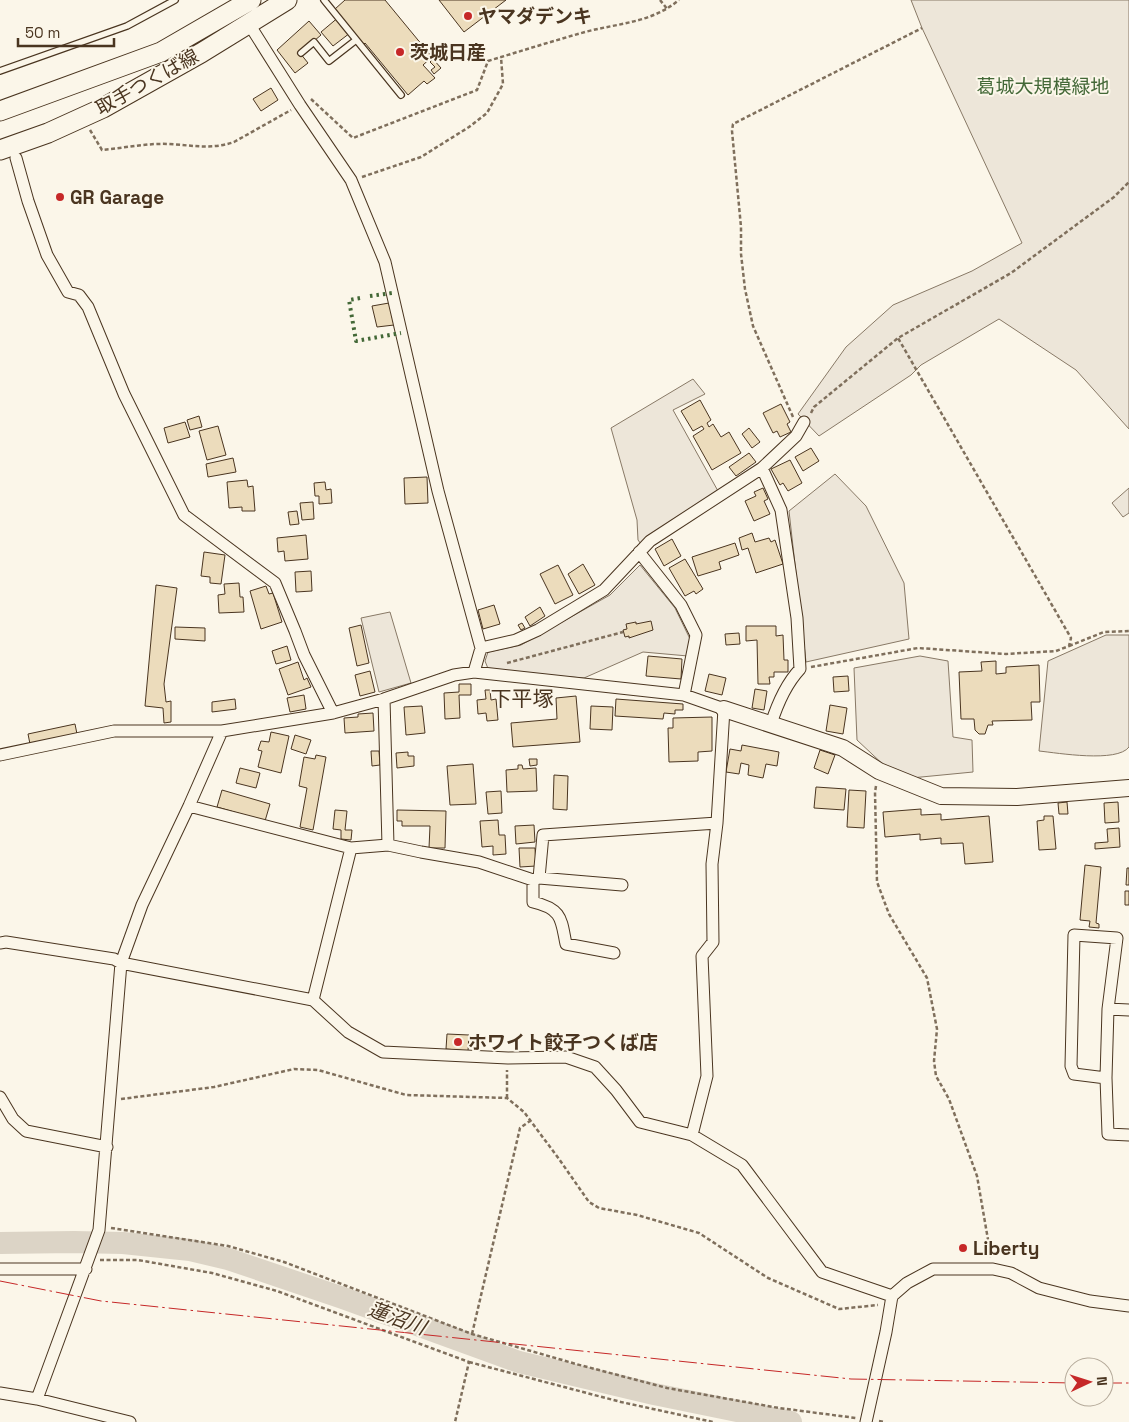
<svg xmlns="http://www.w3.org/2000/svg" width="1129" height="1422" viewBox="0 0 1129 1422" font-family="'Space Grotesk','Noto Sans JP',sans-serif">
	<rect width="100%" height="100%" fill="#fbf6e9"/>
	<path fill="#ede6d9" stroke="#887966" d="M911,0H1129V429L1076,370L999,319L921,365L911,375L819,436L798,414L846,347L893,305L972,271L1022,243L922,28Z
		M693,379L705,394L673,410L718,491L641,544L638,540L637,520L611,428Z
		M835,474L866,506L904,583L909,639L806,662L789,511Z
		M1129,488V513L1123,517L1112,503Z
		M640,565L675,608L690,639L688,656L643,652L584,678L489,671L485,661L488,652L521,645L610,595Z
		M390,612L411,683L379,692L361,618Z
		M1106,635H1129V747C1117,763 1058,753 1039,751L1048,661Z
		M920,656L948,661L953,737L972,740L973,772L911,778L888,769L857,740L854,668Z"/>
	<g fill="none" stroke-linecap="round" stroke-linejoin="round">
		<path stroke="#dcd4c6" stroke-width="22" d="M0,1243L74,1242L123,1243L190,1250L228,1259L343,1298L519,1362L654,1394L791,1422"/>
	</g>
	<path fill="#ecdcbc" stroke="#4a3520" d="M345,0H385L432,57L423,65L435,78L427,84L424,81L408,95L365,43L362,46L350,33L333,46L321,32L340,16L335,9Z
		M439,0H506L464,32Z
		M309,21L321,35L300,53L308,63L295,73L277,50Z
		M433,59L441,68L434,74L431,70L435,67L430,62Z
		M271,88L278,100L261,111L253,99Z
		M389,303L394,325L377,327L372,306Z
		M700,400L711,420L707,423L709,427L713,424L721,437L729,432L741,453L712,470L693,436L704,429L702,426L693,431L681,411Z
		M781,404L790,422L787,424L791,432L780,437L777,431L773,433L763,413Z
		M199,416L202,427L190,430L187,420Z
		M185,422L190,437L168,443L164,428Z
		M218,426L226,455L207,460L199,431Z
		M749,428L760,442L752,448L742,434Z
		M811,448L819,461L803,471L795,457Z
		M749,453L756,462L736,476L729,467Z
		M233,458L236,472L208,477L206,464Z
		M790,460L802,483L788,491L783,483L780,485L771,469Z
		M427,477L428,503L405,504L404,478Z
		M247,480L248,487L253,486L255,511H242V507L229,508L227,482Z
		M325,482L326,490L331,489L332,503L319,504V496H315L314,483Z
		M763,488L768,499L764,501L770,514L754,521L745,501L756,496L754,492Z
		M313,502L314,519L302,520L300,503Z
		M297,511L299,524L290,525L288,512Z
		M752,533L755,542L769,538L771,542L775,540L783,564L756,573L748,548L742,550L739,538Z
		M306,535L308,559L285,561L284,551L278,552L277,538Z
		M672,539L681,556L664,566L655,549Z
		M735,543L739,555L719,562L721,569L698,576L692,557Z
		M204,552L225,555L221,584L210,583V577L201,576Z
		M685,559L703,589L696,594L694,591L685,596L669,568Z
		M583,564L595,585L579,594L568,574Z
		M558,565L573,595L555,604L540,574Z
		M311,571L312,591L296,592L295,572Z
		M239,583L240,597H243L244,612L219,613L218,595L225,594L224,584Z
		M156,585L177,588L164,684L166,702L171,701V722L164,723L163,708L145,706Z
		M266,586L269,594L273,593L282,622L261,629L250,591Z
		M494,605L500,624L483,629L478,610Z
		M540,607L545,616L530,626L525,617Z
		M651,621L653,630L629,638V636L625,637L623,630L627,629L626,624L636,622V624Z
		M522,623L525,628L521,630L518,625Z
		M361,625L369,663L357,666L349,628Z
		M746,626H776V636L783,635L784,660H788V672H774V677H769L770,684H758L757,640L746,641Z
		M175,627L205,628V641L175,639Z
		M739,633L740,644L726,645L725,634Z
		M287,646L291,660L276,664L272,651Z
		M648,656L682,659L681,679L646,676Z
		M996,661V674L1006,673V667L1039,665L1040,702H1031L1032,720L992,721L993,725H988L985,734H979L975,730L974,719H961L959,672L982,671L981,662Z
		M298,662L304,680L307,678L311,687L288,695L279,669Z
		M370,671L375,692L360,696L355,675Z
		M709,674L726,678L722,695L705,691Z
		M848,676L849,691L834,692L833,677Z
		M459,684H471V695H459L460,718L445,719L444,693L459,692Z
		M755,689L767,691L764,710L752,708Z
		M485,690H490L491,700L496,699L498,720L487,721L486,713L478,714L477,700L486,699Z
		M304,695L306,709L290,712L287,698Z
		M576,696L580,742L513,747L511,723L557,719L556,698Z
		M235,699L236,709L212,712V702Z
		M616,699L683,704V710H675V714L664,713L663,719L615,716Z
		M830,705L847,708L843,734L826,731Z
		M422,706L425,733L406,735L404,707Z
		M591,706L613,707L612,730L590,729Z
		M373,713L374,731L345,733L344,718L358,717V714Z
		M712,717V751L698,752V761L669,762L668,728H673V718Z
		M75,724L77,734L30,744L28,734Z
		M271,732L289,736L281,773L258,767L262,751L258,750L261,741L269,742Z
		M295,735L311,740L306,754L291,749Z
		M742,745L779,752L777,766L766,764L763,778L748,775L749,765L741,763L739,774L726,772L730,749L741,751Z
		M820,750L835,755L828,774L814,768Z
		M371,751H379L380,765L372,766Z
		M408,752V756H414V766L397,768L396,753Z
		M316,755L326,757L313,830L300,827L307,788L299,786L304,757L315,759Z
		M529,759H537V765L530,766Z
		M473,764L476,804L450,805L447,766Z
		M518,765H522L523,769L536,768L537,791L507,792L506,770L518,769Z
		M240,768L260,773L256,788L236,783Z
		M554,775L568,776L567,810L553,809Z
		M816,787L846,789L844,810L814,808Z
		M222,790L270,804L265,821L217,807Z
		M849,790L866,791L864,828L847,827Z
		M501,791L502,813L488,814L486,792Z
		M1067,802L1068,814H1059L1058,803Z
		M1118,802L1119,822L1105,823L1104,803Z
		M921,809V815L941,814V820L989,816L993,862L965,864L963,843L941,844V838L920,840V834L885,837L883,812Z
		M335,810L347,811L345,830H352L351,840L341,839V830L333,829Z
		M397,810L446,811L445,848H429L430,826H402V821H397Z
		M1044,816H1053L1056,849L1039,850L1037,821L1044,820Z
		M498,820L499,835H505L506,854L493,855V846L482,847L480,821Z
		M534,825L535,842L516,844L515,826Z
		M1119,828L1120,847L1095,849V843L1108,842L1107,829Z
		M519,848H535L536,866L520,867Z
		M1085,865L1101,867L1096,923L1099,924V928L1089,927L1090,921L1080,920Z
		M1127,868H1129V885H1126Z
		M1125,891H1129V905H1125Z
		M447,1034L469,1035L468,1051L446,1049Z"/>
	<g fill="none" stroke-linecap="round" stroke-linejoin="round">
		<g stroke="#4a3520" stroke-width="8">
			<path id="lane" d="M324,0L401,95
				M301,53L314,42L329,61L356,40
				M0,71L127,26L175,0"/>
		</g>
		<g stroke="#4a3520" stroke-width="13">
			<path id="street" d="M249,24L300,105L351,180L385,262L438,491L481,648
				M16,158L28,201L47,255L68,292L79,295L88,307L124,394L184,515L275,583L295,631L304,655L333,713
				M762,468L781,510L797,618L800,669C786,684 777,705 771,724
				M639,552L681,605L696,635L684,695
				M474,672L481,648L516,640L538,630L604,590L650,541L762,468L796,436L804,422
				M0,755L114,731H222L333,713L384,699L454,675L474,672L684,695L724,709L717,823L712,864L713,942L702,956L707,1076L692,1135
				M189,806L351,848
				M388,845L421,852L479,862L533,880L539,878L543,835L717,823
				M539,878L622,885
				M533,880V902C563,909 561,920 566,944L614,953
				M0,943L6,942L114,959L121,963L313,1000L348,1032L383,1052L508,1058L566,1057L595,1067L616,1090L640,1122L692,1135L742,1165L822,1272L892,1296L886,1332L866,1422
				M313,1000L351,848L388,845L384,699
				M1108,1009L1129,1010
				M1106,1078L1074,1074L1071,1066L1074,935L1117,938L1108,1009L1106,1078L1108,1134L1129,1135
				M0,1097L13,1119L26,1131L107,1147
				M0,1269H86
				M892,1296L907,1283L933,1269H993L1011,1273L1039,1288L1090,1301L1129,1306
				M0,1393L37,1399L130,1422
				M37,1399L99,1230L121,963L142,905L189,806L222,731"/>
		</g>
		<g stroke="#4a3520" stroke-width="18">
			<path id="secondary" d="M724,709L843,748L879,771L941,796L1017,797L1129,788"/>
		</g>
		<g stroke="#4a3520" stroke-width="21">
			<path id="primary" d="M0,111L161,52L251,0
				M0,150L48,133L103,108L201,53L287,0"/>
		</g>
		<path stroke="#7f6f5c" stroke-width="2.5" stroke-dasharray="4 2.5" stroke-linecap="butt" d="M660,0L668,10
			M311,99L353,138L477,90L488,61C521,51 553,41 585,32C619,23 651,23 679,0
			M90,130L102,150C124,148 147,143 168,144C191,145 212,150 234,142L291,110
			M362,177L421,157L469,127L487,113L503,84L501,57
			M811,413L814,407L898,338L1011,273L1114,197L1129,182
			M793,417L753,326L745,289L741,254V227L732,131L733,124L922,28
			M1069,646L1104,632L1129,631
			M507,663L623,632
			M811,667L918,648L1006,654L1056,651L1069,646L1071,638L898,338
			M876,786L875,792L877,882L889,914L927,978L937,1029L934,1061L936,1076L949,1099L977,1176L991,1257
			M507,1098V1070
			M121,1099L214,1087L294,1069L318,1070L406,1095L507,1098L524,1112L559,1159L589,1202L599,1208L637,1215L699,1233L768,1278L839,1309L878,1305
			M111,1228L228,1246L284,1262L472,1334L576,1364L667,1388L779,1408L856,1418
			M100,1260H138L212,1273L277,1291L469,1362L455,1422
			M472,1334L520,1128L530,1121
			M469,1362L621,1402L713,1422
			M879,1421L885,1422"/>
		<use href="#lane" stroke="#fbf6e9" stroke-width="5.5"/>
		<use href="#street" stroke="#fbf6e9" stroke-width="11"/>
		<use href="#secondary" stroke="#fbf6e9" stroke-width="16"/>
		<use href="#primary" stroke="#fbf6e9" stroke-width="19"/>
		<path stroke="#436837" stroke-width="4" stroke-dasharray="2.5 4" stroke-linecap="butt" d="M370,296L392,293
			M360,298L349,300L356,341L401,333"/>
		<path stroke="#c62828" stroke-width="1" stroke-dasharray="18 4 2.5 4" stroke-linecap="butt" d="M0,1281L101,1301L851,1379L1074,1383
			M1104,1383H1129"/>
	</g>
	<g fill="#c62828" stroke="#fbf6e9" stroke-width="2">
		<circle cx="468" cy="16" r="5"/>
		<circle cx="400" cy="52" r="5"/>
		<circle cx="60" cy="197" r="5"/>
		<circle cx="458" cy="1042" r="5"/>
		<circle cx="963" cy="1248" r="5"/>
	</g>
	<g text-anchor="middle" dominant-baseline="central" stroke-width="4" stroke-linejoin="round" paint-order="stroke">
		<g font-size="19" font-weight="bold" fill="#4a3520" stroke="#fbf6e9" text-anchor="start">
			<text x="478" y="16">ヤマダデンキ</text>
			<text x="410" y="52">茨城日産</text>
			<text x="70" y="197">GR Garage</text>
			<text x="468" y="1042">ホワイト餃子つくば店</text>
			<text x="973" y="1248">Liberty</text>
		</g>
		<g font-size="19" fill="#4a3520" stroke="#fbf6e9">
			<text transform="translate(147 82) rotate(-29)">取手つくば線</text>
		</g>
		<g font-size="19" fill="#436837" stroke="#fbf6e9">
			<text x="1043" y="86">葛城大規模緑地</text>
		</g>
		<g font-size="20" font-style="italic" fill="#4a3520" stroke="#fbf6e9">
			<text transform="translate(397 1318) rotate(20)">蓮沼川</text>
		</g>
		<g font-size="21" fill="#4a3520" stroke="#fbf6e9">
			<text x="522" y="698">下平塚</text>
		</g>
	</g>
	<g transform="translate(1089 1382) rotate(86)"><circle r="24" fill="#fbf6e9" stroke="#b4a999"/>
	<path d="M0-4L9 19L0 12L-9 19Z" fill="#c62828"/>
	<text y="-8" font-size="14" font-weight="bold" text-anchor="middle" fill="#4a3520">N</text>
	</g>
	<path d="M18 38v8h96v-8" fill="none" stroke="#4a3520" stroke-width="2.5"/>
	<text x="25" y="38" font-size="15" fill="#4a3520" stroke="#fbf6e9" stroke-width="4" paint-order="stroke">50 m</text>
</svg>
